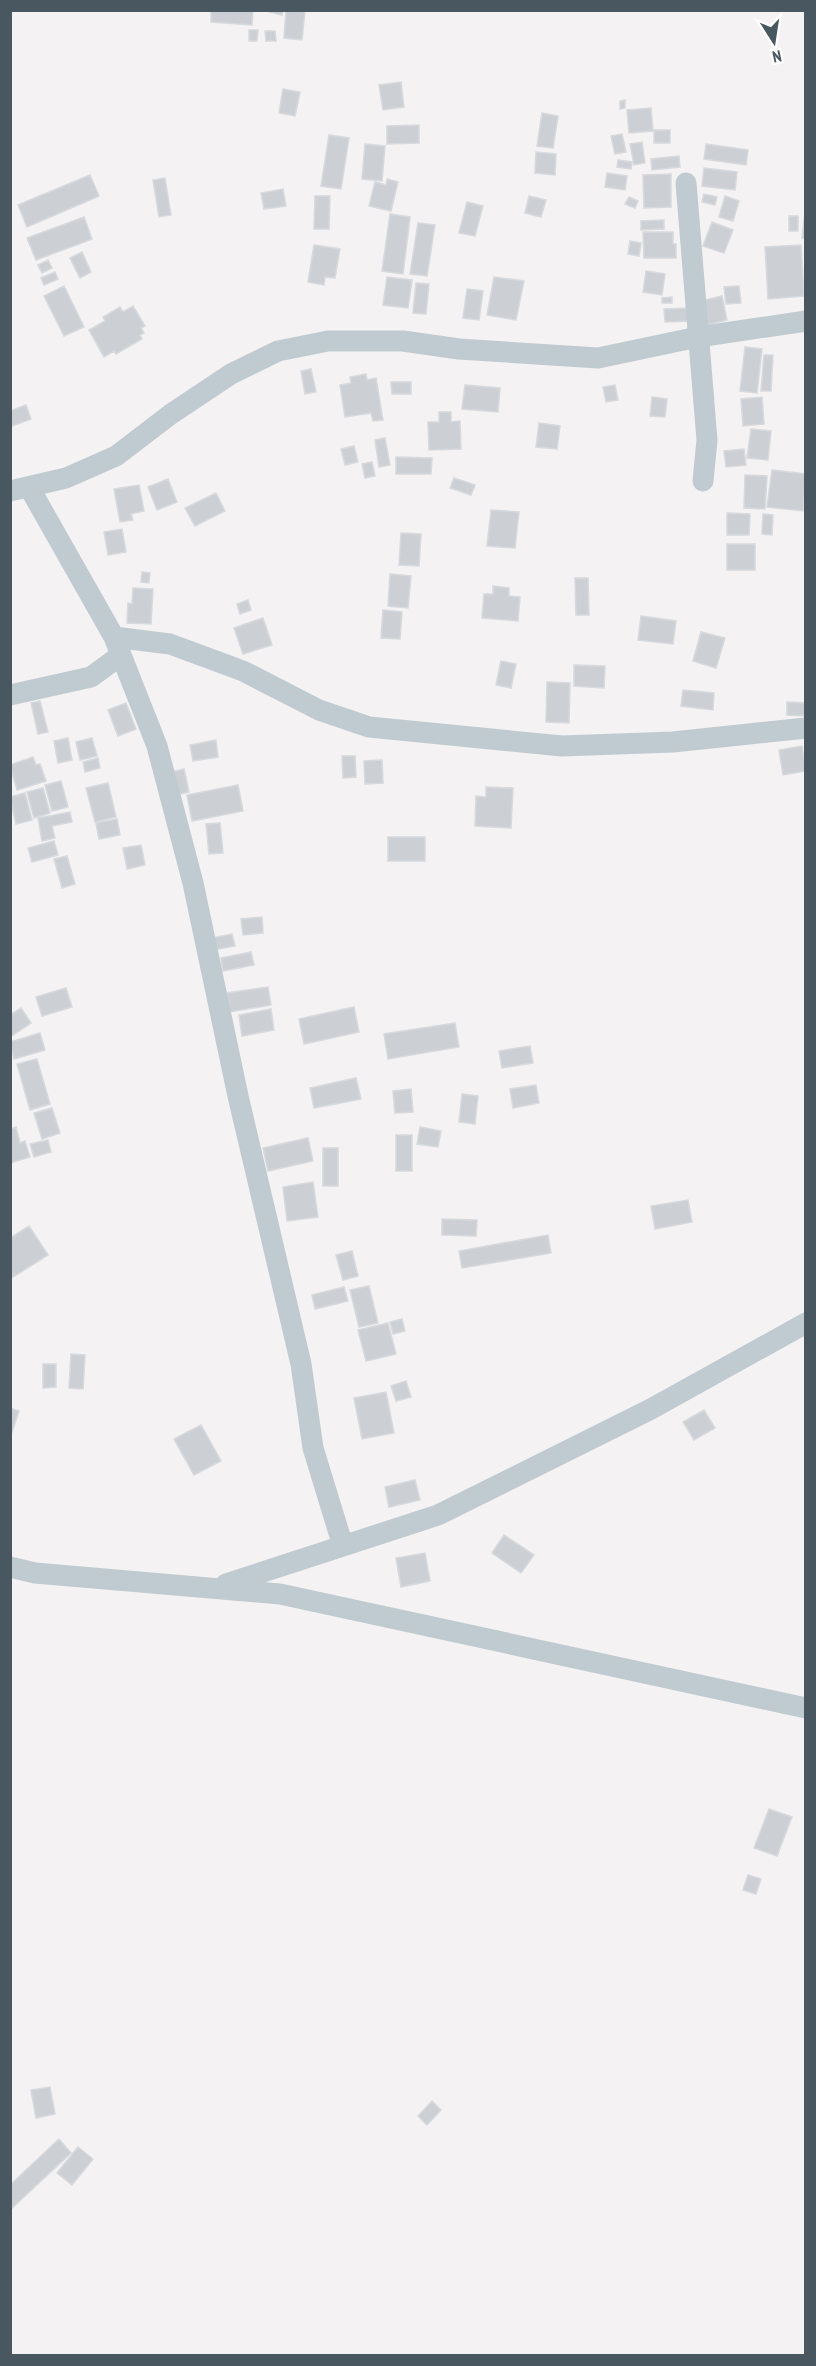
<svg xmlns="http://www.w3.org/2000/svg" width="816" height="2366" viewBox="0 0 816 2366" font-family="'PT Sans Narrow',sans-serif">
	<rect width="100%" height="100%" fill="#f4f2f2"/>
	<path fill="#ccd0d4" stroke="#d6d9dd" stroke-width="1.5" d="M211,10H253L252,25L211,22Z
		M262,10H283L282,15Z
		M286,10H305L302,40L284,38Z
		M249,30H258L257,41H249Z
		M265,31H275L276,41H266Z
		M401,82L404,107L383,110L379,85Z
		M283,89L300,92L295,116L279,113Z
		M625,100V108L620,109V101Z
		M651,108L653,131L629,133L627,110Z
		M542,113L558,116L553,148L537,146Z
		M419,125V143L387,144V126Z
		M654,130H670V143H654Z
		M622,134L626,152L615,154L611,136Z
		M329,135L349,138L341,189L321,186Z
		M642,142L645,163L634,165L630,144Z
		M365,144L385,146L382,181L362,179Z
		M706,144L748,150L746,165L704,159Z
		M536,152L556,154L555,175L535,173Z
		M679,156L680,167L652,170L651,159Z
		M618,160L632,162L631,169L617,167Z
		M704,168L737,172L735,190L702,186Z
		M607,173L627,176L625,190L605,187Z
		M671,174V207L644,208L643,175Z
		M90,175L99,196L27,227L18,205Z
		M165,178L171,215L159,217L153,180Z
		M387,179L398,182L391,211L369,206L375,182L386,185Z
		M283,189L286,206L264,209L261,193Z
		M704,194L717,197L715,205L702,202Z
		M315,196H330L329,229H314Z
		M529,196L546,200L541,217L525,213Z
		M725,196L739,201L733,221L719,217Z
		M629,197L638,201L635,208L625,204Z
		M467,202L483,206L475,236L459,233Z
		M805,212H806V238H802Z
		M390,214L410,217L403,274L382,271Z
		M789,216H798V231H789Z
		M84,217L92,239L36,260L27,238Z
		M664,220V229L641,230V221Z
		M712,222L733,230L724,253L703,246Z
		M418,223L435,225L427,276L410,274Z
		M643,232H673V244H676V258H644Z
		M630,241L641,243L639,256L628,254Z
		M314,245L340,249L335,278L325,277L324,285L308,282Z
		M801,245L804,296L768,299L765,247Z
		M82,252L91,272L80,278L70,258Z
		M48,260L52,268L42,273L38,265Z
		M646,271L665,274L662,295L643,292Z
		M55,272L58,279L44,285L41,278Z
		M387,277L412,280L408,308L383,305Z
		M494,277L524,281L516,320L487,315Z
		M416,283L429,284L426,314L413,313Z
		M64,286L84,327L64,336L44,296Z
		M739,286L741,303L726,304L724,287Z
		M467,289L483,291L479,320L463,318Z
		M722,296L727,320L707,325L701,301Z
		M672,297V303H662V298Z
		M133,306L145,326L141,328L144,333L140,335L142,339L116,354L114,351L104,357L89,330L105,321L103,317L120,307L123,312Z
		M693,308V321L665,322L664,309Z
		M745,347L762,349L757,393L740,391Z
		M764,355H773L771,391H761Z
		M311,369L316,392L305,394L301,371Z
		M366,374L367,380L376,378L383,420L373,421L371,413L345,417L340,385L351,383L350,377Z
		M391,382H411V394H392Z
		M465,385L500,388L498,412L462,409Z
		M615,385L618,400L606,402L603,387Z
		M652,397L667,399L665,417L650,416Z
		M762,397L764,424L743,426L741,399Z
		M26,405L31,419L12,426L10,411Z
		M439,412H451V422L460,421L461,449L429,450L428,422H439Z
		M539,423L560,426L557,449L536,447Z
		M751,429L771,431L768,460L747,458Z
		M385,438L390,465L379,467L375,440Z
		M354,446L358,462L345,465L341,449Z
		M744,449L746,465L726,467L724,451Z
		M396,457L432,458L431,474H396Z
		M372,462L375,476L365,478L362,464Z
		M772,470L806,474L803,511L767,507Z
		M745,475L767,476L765,509L744,508Z
		M454,478L475,485L471,495L450,488Z
		M168,479L177,502L157,510L148,487Z
		M139,485L144,511L131,514L133,520L120,522L114,489Z
		M216,493L225,511L195,526L185,508Z
		M491,510L519,512L515,548L487,546Z
		M727,513L750,514L749,535H727Z
		M763,514L773,515L772,535L762,534Z
		M122,529L126,552L108,555L104,532Z
		M401,533L421,534L419,566L399,565Z
		M727,544H755V570H727Z
		M142,572L150,573L149,583L141,582Z
		M390,574L411,576L408,608L388,606Z
		M575,578H588L589,615H576Z
		M493,586L509,588V596L520,597L518,621L482,618L484,594H493Z
		M133,588L153,589L151,624L127,623L128,603L132,604Z
		M248,600L251,610L240,614L237,604Z
		M383,610L402,612L400,639L381,638Z
		M641,616L676,621L673,644L638,640Z
		M263,618L272,645L243,654L234,628Z
		M701,632L725,638L716,668L693,661Z
		M501,661L516,664L511,688L496,685Z
		M574,665L605,666L604,688L574,686Z
		M547,682L570,683L569,723L546,722Z
		M683,690L714,693L713,710L681,706Z
		M40,701L48,732L38,734L31,703Z
		M787,702L806,703V716L787,715Z
		M126,703L136,729L118,736L108,710Z
		M68,738L72,760L58,763L54,741Z
		M92,738L97,756L80,760L76,742Z
		M216,740L218,757L193,761L190,745Z
		M802,746L806,771L783,775L779,750Z
		M342,756H355L356,777L343,778Z
		M33,757L36,765L40,764L46,781L17,790L10,765Z
		M98,758L100,768L85,772L83,762Z
		M382,760L383,783L365,784L364,761Z
		M184,769L189,792L176,795L171,772Z
		M61,781L68,807L52,811L45,785Z
		M108,783L116,817L95,822L86,788Z
		M238,785L243,811L192,821L187,795Z
		M486,787L513,788L511,828L475,826L476,796L486,797Z
		M43,788L50,813L34,818L27,792Z
		M25,793L32,820L16,824L10,797Z
		M70,812L72,822L52,826L55,838L42,841L38,818Z
		M117,819L120,835L99,839L96,823Z
		M220,823L223,853L209,854L206,824Z
		M388,837H425V861H388Z
		M54,841L58,855L32,862L28,848Z
		M141,845L145,865L127,869L123,848Z
		M67,856L75,884L62,888L54,859Z
		M262,917L263,933L243,935L241,919Z
		M232,934L235,946L214,950L211,938Z
		M251,952L254,965L223,971L221,958Z
		M268,987L271,1005L230,1012L227,993Z
		M66,988L72,1007L42,1016L36,997Z
		M354,1007L359,1032L304,1044L299,1019Z
		M21,1008L31,1023L10,1037V1015Z
		M271,1009L274,1030L242,1036L239,1015Z
		M455,1023L459,1047L388,1059L384,1034Z
		M40,1033L45,1050L14,1059L10,1042Z
		M530,1046L533,1063L502,1068L499,1051Z
		M37,1059L50,1104L30,1110L17,1064Z
		M356,1078L361,1099L314,1108L310,1088Z
		M536,1085L539,1103L513,1108L510,1089Z
		M411,1089L413,1112L395,1113L393,1091Z
		M462,1094L478,1096L475,1124L459,1122Z
		M52,1108L60,1133L42,1139L34,1113Z
		M16,1127L20,1143L25,1141L30,1157L10,1163V1129Z
		M420,1127L441,1131L438,1147L417,1144Z
		M396,1135H412V1171H396Z
		M308,1138L313,1161L268,1171L263,1148Z
		M48,1140L51,1152L34,1157L30,1144Z
		M323,1148H338V1186H323Z
		M313,1182L318,1217L287,1221L283,1187Z
		M688,1200L692,1222L655,1229L651,1206Z
		M442,1219L477,1220L476,1236L442,1235Z
		M29,1226L48,1255L10,1279V1238Z
		M548,1235L551,1253L462,1268L459,1251Z
		M352,1251L358,1276L343,1280L336,1255Z
		M369,1286L378,1323L359,1327L350,1290Z
		M344,1287L348,1301L315,1309L312,1295Z
		M402,1319L405,1331L393,1334L390,1322Z
		M388,1323L396,1354L366,1361L358,1330Z
		M71,1354L85,1355L83,1389L69,1388Z
		M43,1364H56V1387L43,1388Z
		M406,1381L411,1397L396,1401L391,1386Z
		M386,1392L394,1433L362,1439L354,1398Z
		M10,1408L19,1411L10,1438Z
		M704,1410L715,1428L694,1440L683,1422Z
		M201,1425L221,1461L194,1475L174,1439Z
		M415,1480L420,1500L389,1507L385,1487Z
		M504,1535L534,1555L521,1573L492,1553Z
		M425,1553L430,1581L401,1587L396,1558Z
		M769,1809L792,1817L777,1856L754,1848Z
		M748,1875L761,1879L756,1894L743,1890Z
		M50,2087L55,2114L36,2118L31,2090Z
		M432,2101L441,2110L427,2125L418,2116Z
		M59,2139L71,2153L10,2210V2185Z
		M78,2147L93,2159L72,2185L57,2173Z"/>
	<g fill="none" stroke-linecap="round" stroke-linejoin="round">
		<path stroke="#c0cbd1" stroke-width="21" d="M686,183L707,440L703,481
			M29,487L114,637L157,746L193,883L238,1096L301,1364L313,1448L343,1546
			M10,491L66,478L116,456L171,414L231,374L278,351L328,341H403L459,349L598,358L698,337L806,321
			M114,637L170,644L243,671L319,710L369,727L562,746L673,742L806,728
			M10,695L91,677L121,655
			M10,1567L35,1573L280,1594L806,1708
			M226,1584L438,1515L651,1409L806,1323"/>
	</g>
	<rect width="816" height="2366" fill="none" stroke="#495860" stroke-width="24"/>
	<g transform="translate(774 42) rotate(168)" stroke="#ffffff" stroke-width="4.5" paint-order="stroke">
	<path d="M0-4.5L10 22L0 15L-10 22Z" fill="#495860"/>
	<text y="-9" font-size="16" font-weight="bold" text-anchor="middle" fill="#495860">N</text>
	</g>
</svg>
